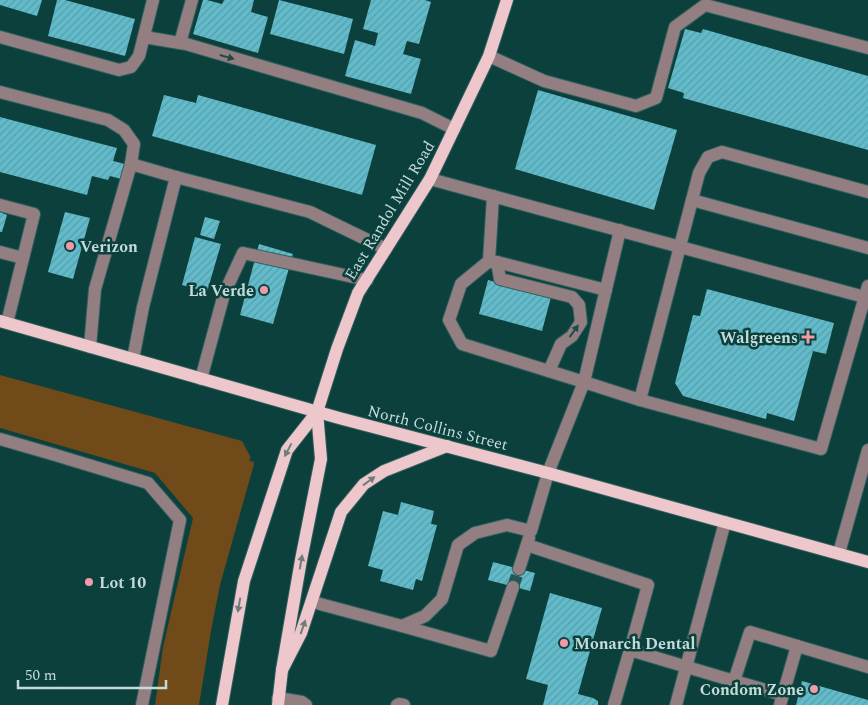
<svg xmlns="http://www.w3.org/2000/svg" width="868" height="705" viewBox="0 0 868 705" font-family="Spectral,serif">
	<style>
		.grass { fill: #704a18 }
		.building { fill: url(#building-hatch) }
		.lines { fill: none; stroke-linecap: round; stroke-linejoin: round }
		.minor-tunnel { stroke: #275754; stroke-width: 12; stroke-dasharray: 12 6; stroke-linecap: butt }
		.minor-casing { stroke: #305f5c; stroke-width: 14 }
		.major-casing { stroke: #305f5c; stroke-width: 14 }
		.minor { stroke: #937f82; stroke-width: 12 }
		.major { stroke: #eec7cc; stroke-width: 12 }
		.oneway { fill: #1f4947 }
		.oneway2 { fill: #717d7d }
		.poi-dot { fill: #f39aa8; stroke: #0b403d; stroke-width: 2 }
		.labels { text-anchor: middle; stroke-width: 5; stroke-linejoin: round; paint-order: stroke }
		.street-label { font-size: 16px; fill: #c3dbd9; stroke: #0b403d }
		.poi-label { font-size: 16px; font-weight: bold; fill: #c3dbd9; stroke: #0b403d; text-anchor: start }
	</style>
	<defs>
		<pattern id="building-hatch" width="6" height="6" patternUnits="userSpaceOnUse" patternTransform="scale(1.25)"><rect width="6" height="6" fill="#62bbca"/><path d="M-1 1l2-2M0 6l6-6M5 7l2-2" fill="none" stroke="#589da8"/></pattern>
	</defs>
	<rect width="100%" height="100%" fill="#0b403d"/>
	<path class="grass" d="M0 375 242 441 251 458 249 459 251 462 253 461 254 464 220 585 211 631 199 705H155L163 647 193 518 155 473 0 428Z"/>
	<g class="building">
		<path d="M0 0H42L37 16 0 5Z"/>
		<path d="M57 0H65L135 19 125 56 48 36Z"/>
		<path d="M203 0H207L222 4 224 0H254L251 12 268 17 258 53 193 34Z"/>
		<path d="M279 0 353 19 344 54 270 34Z"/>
		<path d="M371 0H425L431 2 419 44 407 41 403 54 421 59 411 94 345 76 355 40 375 46 378 33 363 29Z"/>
		<path d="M685 29 701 33 703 29 868 76V150L683 98 684 93 668 88Z"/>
		<path d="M538 90 677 130 654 210 515 169Z"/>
		<path d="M164 95 196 103 198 95 376 145 362 195 152 136Z"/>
		<path d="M0 117 117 148 113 161 125 164 121 179 110 176 108 180 92 176 87 195 0 172Z"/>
		<path d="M0 212 7 215 2 232H0Z"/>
		<path d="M65 212 90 218 73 279 48 272Z"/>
		<path d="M205 217 220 221 214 239 200 235Z"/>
		<path d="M195 237 221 244 207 292 182 285Z"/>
		<path d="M259 244 293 254 273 324 240 315Z"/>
		<path d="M488 280 551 297 542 331 479 314Z"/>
		<path d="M707 289 834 323 826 354 813 351 794 421 767 413 766 419 683 396 675 383 693 315 700 316Z"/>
		<path d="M401 502 434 511 431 524 437 525 422 581 416 579 413 590 380 581 383 570 368 566 383 511 398 515Z"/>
		<path d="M493 562 535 573 530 591 488 580Z"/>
		<path d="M550 593 602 608 578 694 593 698 598 701V705H543L548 685 526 679Z"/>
		<path d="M802 681 868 700V705H796Z"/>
	</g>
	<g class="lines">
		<path class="minor-tunnel" d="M513 587 519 569"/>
		<defs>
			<g id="minor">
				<path d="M0 37 119 70 131 67 139 56 153 0"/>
				<path d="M144 37 186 44 422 113 454 129"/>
				<path d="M180 43 192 0"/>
				<path d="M489 56 544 81 636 106 656 98 675 27 705 5 868 48"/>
				<path d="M0 92 108 120 124 130 134 144 131 164"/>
				<path d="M430 179 868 298"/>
				<path d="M493 196 489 261 461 284 449 320 462 344 584 382 620 230"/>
				<path d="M692 200 868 248"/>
				<path d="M0 205 34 214 7 323"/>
				<path d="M0 252 23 258"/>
				<path d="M489 262H497L606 290"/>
				<path d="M497 262 500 279 572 297 579 305 581 322 572 336 561 344 549 371"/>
				<path d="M90 347 95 289 131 164 176 177"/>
				<path d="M133 359 143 307 176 177 310 212 386 249"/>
				<path d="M201 379 224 294 243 253 367 280"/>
				<path d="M640 400 692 200 699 173 708 157 722 152 868 192"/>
				<path d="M0 439 52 454 148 483 180 520 142 705"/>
				<path d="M527 545 648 585 630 650 734 681 750 632 868 667"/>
				<path d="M839 553 868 450"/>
				<path d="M519 569 529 538"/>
				<path d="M312 601 320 604 402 626 425 616 442 599 458 545 475 533 507 525 531 531 548 473 584 382 640 400 821 449 868 286"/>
				<path d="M402 626 491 651 513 587"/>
				<path d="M734 681 783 695"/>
				<path d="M278 698 302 702 306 705"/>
				<path d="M397 705 399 704 404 705"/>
				<path d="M614 705 630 650"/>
				<path d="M676 705 725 522"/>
				<path d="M780 705 797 646"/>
			</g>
			<g id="major">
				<path d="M0 321 339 418 548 473 868 562"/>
				<path d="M282 670 301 633 341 512 364 484 384 471 447 446"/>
				<path d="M222 705 244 581 287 450 317 412 337 349 358 293 430 179 489 56 507 0"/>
				<path d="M278 705 282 670 301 560 321 459 317 412"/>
			</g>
		</defs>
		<use href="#minor" class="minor-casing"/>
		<use href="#major" class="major-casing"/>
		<use href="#minor" class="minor"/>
		<use href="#major" class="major"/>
	</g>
	<defs><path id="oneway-solid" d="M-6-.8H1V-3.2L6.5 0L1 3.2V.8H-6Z" transform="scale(1.25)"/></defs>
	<g class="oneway">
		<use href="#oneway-solid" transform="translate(227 57) rotate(16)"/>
		<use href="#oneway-solid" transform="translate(574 331) rotate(-54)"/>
	</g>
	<g class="oneway2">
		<use href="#oneway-solid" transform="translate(288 450) rotate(118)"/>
		<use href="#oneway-solid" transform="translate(369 481) rotate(-36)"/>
		<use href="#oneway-solid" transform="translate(301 562) rotate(-80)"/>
		<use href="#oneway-solid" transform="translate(239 605) rotate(100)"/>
		<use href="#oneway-solid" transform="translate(303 627) rotate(-71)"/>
	</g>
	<g class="poi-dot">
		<circle cx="70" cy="246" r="5"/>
		<circle cx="264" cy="290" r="5"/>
		<path d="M805.5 329.5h5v5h5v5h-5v5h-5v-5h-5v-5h5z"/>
		<circle cx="89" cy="582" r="5"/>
		<circle cx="564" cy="643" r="5"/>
		<circle cx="814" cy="689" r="5"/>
	</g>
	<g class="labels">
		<g class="street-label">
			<text transform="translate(389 210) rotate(-59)" y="6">East Randol Mill Road</text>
			<text transform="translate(438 427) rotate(14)" y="6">North Collins Street</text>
		</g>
		<g class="poi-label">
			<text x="80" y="252">Verizon</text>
			<text x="254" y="296" text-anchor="end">La Verde</text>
			<text x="798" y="343" text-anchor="end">Walgreens</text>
			<text x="99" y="588">Lot 10</text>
			<text x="574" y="649">Monarch Dental</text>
			<text x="804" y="695" text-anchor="end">Condom Zone</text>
		</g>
	</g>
	<path d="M18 680v8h148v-8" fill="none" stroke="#c3dbd9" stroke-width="2.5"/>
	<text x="25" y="680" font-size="15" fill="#c3dbd9" stroke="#0b403d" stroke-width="4" paint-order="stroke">50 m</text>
</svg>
